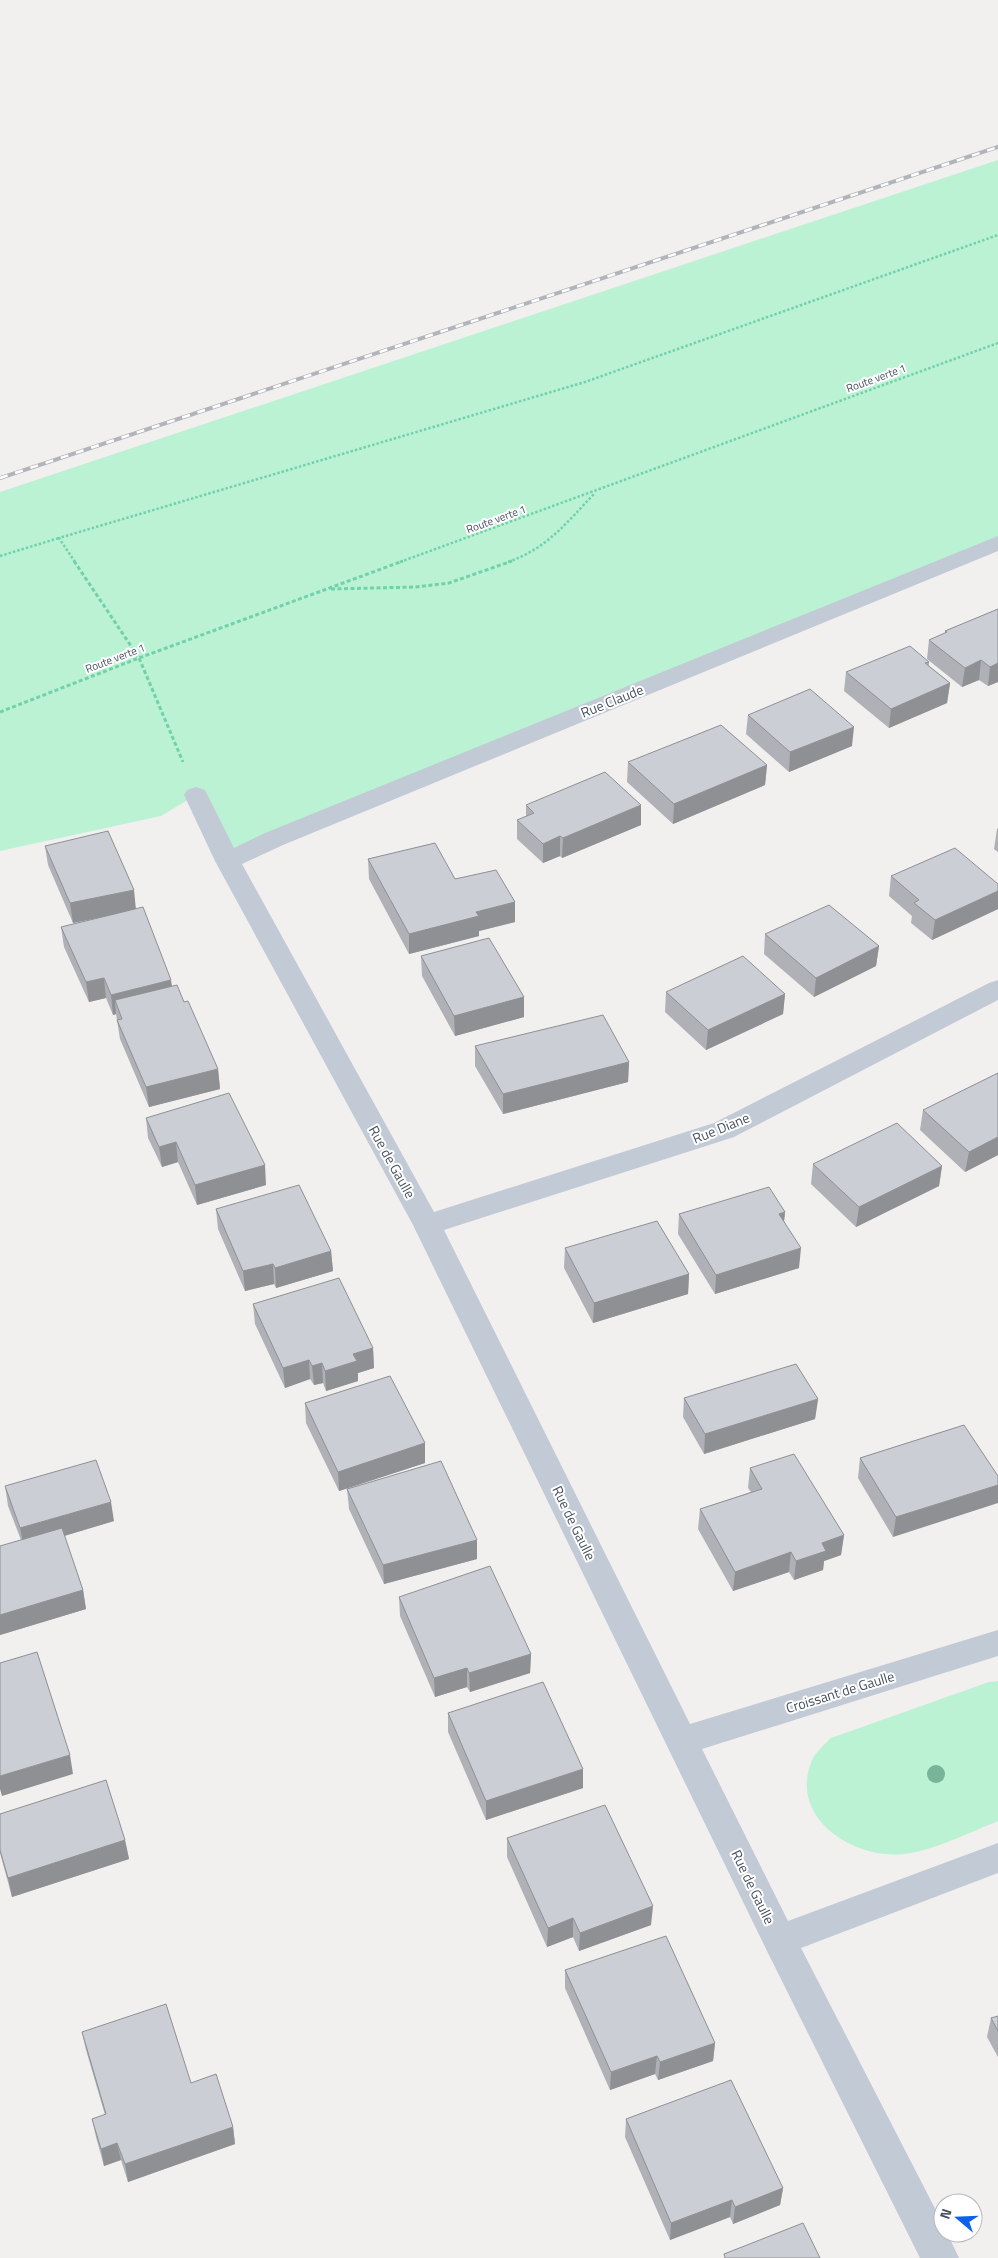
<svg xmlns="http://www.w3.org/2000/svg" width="998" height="2258" viewBox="0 0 998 2258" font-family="'Titillium Web',sans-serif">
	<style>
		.green { fill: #bbf2d4 }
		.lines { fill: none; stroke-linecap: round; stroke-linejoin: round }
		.path-far1 { stroke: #71d2a9; stroke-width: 2.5; stroke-dasharray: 2.5 2; stroke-linecap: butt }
		.path { stroke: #71d2a9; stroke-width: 3; stroke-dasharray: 4 2.5; stroke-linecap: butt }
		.minor { fill: #c2cad5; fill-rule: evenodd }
		.rail-casing { stroke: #b1b4ba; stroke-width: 4 }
		.rail { stroke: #fff; stroke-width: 2.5; stroke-dasharray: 8; stroke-linecap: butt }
		.tree { fill: #77b499 }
		.wall { fill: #afb1b6 }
		.shaded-wall { fill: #8e9094 }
		.building { fill: #cbced4; stroke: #8e9094 }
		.labels { text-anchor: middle; stroke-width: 4; stroke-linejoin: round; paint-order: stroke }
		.far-street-label { font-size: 11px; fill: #46515e; stroke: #fff }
		.street-label { font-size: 14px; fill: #46515e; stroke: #fff }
	</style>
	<rect width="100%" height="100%" fill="#f2efef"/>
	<g class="green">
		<path d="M998 160V543L228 861 196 795 161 816 0 851V492Z"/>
		<path d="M998 1681V1821C971 1832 932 1851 904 1854 852 1860 786 1816 813 1758 817 1751 825 1744 831 1738L989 1682Z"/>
	</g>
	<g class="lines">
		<g class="path-far1">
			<path d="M0 556 59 538"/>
			<path d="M75 562 59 538 585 382 998 235"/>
			<path d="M400 562 998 343"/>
			<path d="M508 562C548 548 566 523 595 493"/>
		</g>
		<g class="path">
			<path d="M74 561 139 658 183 762"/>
			<path d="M331 589 416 587 449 583 512 561"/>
			<path d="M0 712 139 658 403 561"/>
		</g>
		<path class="minor" d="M998 536V551L283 845 242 864 434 1212 714 1123 989 983 998 980V1000L734 1137 444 1230 690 1724 998 1630V1656L702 1749 788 1921 998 1843V1873L801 1948 943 2224V2233H947L959 2258H920L767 1951 413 1225 215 861 184 795 187 790 196 787 205 790 234 848 265 833Z"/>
		<defs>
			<path id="rail" d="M0 478 998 147"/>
		</defs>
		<use href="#rail" class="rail-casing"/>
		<use href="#rail" class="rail"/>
	</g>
	<circle class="tree" cx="936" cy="1774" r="9"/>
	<g class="wall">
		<path d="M998 609V682L988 686 979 680 962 687 927 659 929 640 945 633V631Z"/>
		<path d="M929 662V666L950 683 947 703 889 728 844 691 846 672Z"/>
		<path d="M748 715 852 746 789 772 746 734Z"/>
		<path d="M628 762 767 765 765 785 673 824 627 782Z"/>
		<path d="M526 805H641V825L562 858 560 856 543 863 517 839V820L526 816Z"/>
		<path d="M998 828V852L994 849 997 829Z"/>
		<path d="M45 846 136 908 172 986 184 1002 218 1069 220 1089 149 1107 120 1039 116 1014 113 1015 106 998 89 1002 64 947 61 927 97 918 73 923 48 865Z"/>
		<path d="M368 859 455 879 515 902V922L479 931V936L409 954 369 879Z"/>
		<path d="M891 876 998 884V909L932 940 911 923 912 916 889 896Z"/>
		<path d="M765 934 879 946 876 966 814 997 764 954Z"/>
		<path d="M421 956 524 997V1017L455 1036 422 976Z"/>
		<path d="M666 992 785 994 783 1014 706 1050 665 1012Z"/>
		<path d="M475 1046 629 1062 628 1082 503 1114 475 1066Z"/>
		<path d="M998 1073V1155L965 1172 920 1130 923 1110Z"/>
		<path d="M146 1118 266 1185 197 1205 178 1162 162 1167 148 1138Z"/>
		<path d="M813 1164 942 1166 939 1186 856 1227 811 1184Z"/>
		<path d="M216 1209 331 1251 333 1271 276 1288 274 1284 245 1291 218 1229Z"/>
		<path d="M785 1212 784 1221 799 1268 715 1294 678 1234 679 1214Z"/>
		<path d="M565 1248 689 1274 688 1294 593 1323 564 1268Z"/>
		<path d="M253 1304 373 1348 374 1368 358 1373V1381L326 1391 323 1383 314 1385 310 1379 285 1388 255 1324Z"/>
		<path d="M684 1398 818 1399 815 1419 704 1454 683 1417Z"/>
		<path d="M305 1403 425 1443V1463L339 1491 306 1423Z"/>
		<path d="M964 1425 893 1537 858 1478 860 1458Z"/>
		<path d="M750 1468 844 1535 841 1555 824 1561 823 1570 794 1580 789 1572 733 1591 698 1529 700 1509 751 1492 748 1488Z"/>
		<path d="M5 1486 114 1521 64 1536 83 1590 86 1609 0 1635V1546L21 1540 8 1506Z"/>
		<path d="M347 1489 477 1540V1559L384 1584 349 1509Z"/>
		<path d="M399 1597 531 1654 530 1673 470 1692 467 1687 435 1697 400 1616Z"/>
		<path d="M448 1713 583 1788 486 1820 448 1732Z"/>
		<path d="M0 1814 125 1840 129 1859 12 1897 0 1853Z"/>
		<path d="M507 1838 651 1925 579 1951 573 1937 547 1947 507 1857Z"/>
		<path d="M565 1970 715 2043 713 2061 658 2080 655 2074 610 2090 565 1988Z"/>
		<path d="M998 2016V2057L987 2037 991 2018Z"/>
		<path d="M82 2032 191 2083 233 2127 235 2144 128 2182 121 2160 104 2166 96 2137 92 2119 105 2115 86 2050Z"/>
		<path d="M626 2119 783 2188 780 2205 733 2224 730 2217 670 2240 625 2137Z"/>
	</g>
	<g class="shaded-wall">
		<path d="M981 660 979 680 962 687 965 668Z"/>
		<path d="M998 663V682L988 686 990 667Z"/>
		<path d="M950 683 947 703 889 728 891 709Z"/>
		<path d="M854 727 852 746 789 772 790 752Z"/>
		<path d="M767 765 765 785 673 824 674 804Z"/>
		<path d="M641 805V825L562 858 563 838Z"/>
		<path d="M560 836V856L543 863V844Z"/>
		<path d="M134 890 136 910 73 923 70 903Z"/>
		<path d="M998 891V909L932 940 935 920Z"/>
		<path d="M515 902V922L479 931V936L409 954V934L476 912Z"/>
		<path d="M879 946 876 966 814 997 816 978Z"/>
		<path d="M104 978 106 998 89 1002 86 982Z"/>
		<path d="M171 980 174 1000H115L116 1014 113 1015 111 995Z"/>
		<path d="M785 994 783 1014 706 1050 708 1030Z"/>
		<path d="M524 997V1017L455 1036 454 1016Z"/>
		<path d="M629 1062 628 1082 503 1114V1094Z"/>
		<path d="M218 1069 220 1089 149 1107 146 1087Z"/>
		<path d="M998 1137V1155L965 1172 969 1152Z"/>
		<path d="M176 1142 178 1162 162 1167 159 1147Z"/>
		<path d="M265 1165 266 1185 197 1205 195 1185Z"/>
		<path d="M942 1166 939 1186 856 1227 859 1207Z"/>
		<path d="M785 1212 783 1232 779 1214Z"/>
		<path d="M801 1248 799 1268 715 1294 716 1275Z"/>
		<path d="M331 1251 333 1271 276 1288 275 1268Z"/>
		<path d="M273 1264 274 1284 245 1291 243 1271Z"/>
		<path d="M689 1274 688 1294 593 1323 594 1303Z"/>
		<path d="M373 1348 374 1368 358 1373V1381L326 1391 325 1371 353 1354Z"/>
		<path d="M309 1360 310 1379 285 1388 283 1368Z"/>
		<path d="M322 1363 323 1383 314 1385 312 1366Z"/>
		<path d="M818 1399 815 1419 704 1454 705 1434Z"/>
		<path d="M425 1443V1463L339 1491 338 1472Z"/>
		<path d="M998 1485V1503L893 1537 896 1517Z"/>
		<path d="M111 1502 114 1521 24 1548 20 1528Z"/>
		<path d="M844 1535 841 1555 824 1561 823 1570 794 1580 796 1561 822 1543Z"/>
		<path d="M477 1540V1559L384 1584 383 1565Z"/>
		<path d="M791 1552 789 1572 733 1591 735 1572Z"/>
		<path d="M83 1590 86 1609 0 1635V1615Z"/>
		<path d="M531 1654 530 1673 470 1692 469 1673Z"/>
		<path d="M467 1668V1687L435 1697 434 1678Z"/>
		<path d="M70 1755 73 1774 2 1796 0 1789V1776Z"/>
		<path d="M583 1769V1788L486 1820V1801Z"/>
		<path d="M125 1840 129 1859 12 1897 8 1878Z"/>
		<path d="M653 1906 651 1925 579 1951 580 1933Z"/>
		<path d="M573 1918V1937L547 1947 548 1928Z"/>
		<path d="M715 2043 713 2061 658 2080 660 2062Z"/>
		<path d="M657 2056 655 2074 610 2090 611 2072Z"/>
		<path d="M233 2127 235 2144 128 2182 125 2164Z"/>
		<path d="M117 2143 121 2160 104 2166 101 2149Z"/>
		<path d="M783 2188 780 2205 733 2224 735 2207Z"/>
		<path d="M732 2200 730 2217 670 2240 671 2223Z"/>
	</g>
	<g class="building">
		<path d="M998 609V663L990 667 981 660 965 668 929 640 947 632 945 631Z"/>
		<path d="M910 646 929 662 925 663 950 683 891 709 846 672Z"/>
		<path d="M810 689 854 727 790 752 748 715Z"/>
		<path d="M721 725 767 765 674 804 628 762Z"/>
		<path d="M605 772 641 805 563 838 560 836 543 844 517 820 534 813 526 805Z"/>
		<path d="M108 831 134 890 70 903 45 846Z"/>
		<path d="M435 843 455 879 496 870 515 902 476 912 479 916 409 934 368 859Z"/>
		<path d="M955 848 998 884V891L935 920 914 903 919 900 891 876Z"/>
		<path d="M829 905 879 946 816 978 765 934Z"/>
		<path d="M143 907 171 980 111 995 104 978 86 982 61 927Z"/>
		<path d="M489 938 524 997 454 1016 421 956Z"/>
		<path d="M743 956 785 994 708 1030 666 992Z"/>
		<path d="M177 985 184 1002 188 1001 218 1069 146 1087 117 1020 122 1019 115 1000Z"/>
		<path d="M603 1015 629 1062 503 1094 475 1046Z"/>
		<path d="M998 1073V1137L969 1152 923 1110Z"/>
		<path d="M229 1093 265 1165 195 1185 176 1142 159 1147 146 1118Z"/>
		<path d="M897 1123 942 1166 859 1207 813 1164Z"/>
		<path d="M299 1185 331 1251 275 1268 273 1264 243 1271 216 1209Z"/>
		<path d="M769 1187 785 1212 779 1214 801 1248 716 1275 679 1214Z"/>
		<path d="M657 1221 689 1274 594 1303 565 1248Z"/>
		<path d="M339 1278 373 1348 353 1354 357 1361 325 1371 322 1363 312 1366 309 1360 283 1368 253 1304Z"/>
		<path d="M796 1364 818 1399 705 1434 684 1398Z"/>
		<path d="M390 1376 425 1443 338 1472 305 1403Z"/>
		<path d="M964 1425 998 1476V1485L896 1517 860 1458Z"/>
		<path d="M794 1454 844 1535 822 1543 826 1551 796 1561 791 1552 735 1572 700 1509 762 1489 750 1468Z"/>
		<path d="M96 1460 111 1502 20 1528 5 1486Z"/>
		<path d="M441 1461 477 1540 383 1565 347 1489Z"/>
		<path d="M62 1528 83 1590 0 1615V1546Z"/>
		<path d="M490 1566 531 1654 469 1673 467 1668 434 1678 399 1597Z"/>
		<path d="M37 1652 70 1755 0 1776V1663Z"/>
		<path d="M543 1682 583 1769 486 1801 448 1713Z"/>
		<path d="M106 1780 125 1840 8 1878 0 1850V1814Z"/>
		<path d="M605 1805 653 1906 580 1933 573 1918 548 1928 507 1838Z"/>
		<path d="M666 1936 715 2043 660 2062 657 2056 611 2072 565 1970Z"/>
		<path d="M166 2004 191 2083 216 2074 233 2127 125 2164 117 2143 101 2149 92 2119 106 2114 82 2032Z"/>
		<path d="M998 2016V2031L991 2018Z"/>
		<path d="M731 2080 783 2188 735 2207 732 2200 671 2223 626 2119Z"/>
		<path d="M803 2223 820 2258H725L724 2254Z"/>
	</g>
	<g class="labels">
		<g class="far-street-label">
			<text transform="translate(876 378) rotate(-20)" y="4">Route verte 1</text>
			<text transform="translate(496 519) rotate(-20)" y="4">Route verte 1</text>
			<text transform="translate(115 658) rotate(-21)" y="4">Route verte 1</text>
		</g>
		<g class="street-label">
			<text transform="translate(612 701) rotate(-22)" y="5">Rue Claude</text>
			<text transform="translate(721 1128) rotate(-22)" y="5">Rue Diane</text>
			<text transform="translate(392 1162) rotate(61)" y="5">Rue de Gaulle</text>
			<text transform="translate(574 1523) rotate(64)" y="5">Rue de Gaulle</text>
			<text transform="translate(840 1692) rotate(-17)" y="5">Croissant de Gaulle</text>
			<text transform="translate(753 1887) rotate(64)" y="5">Rue de Gaulle</text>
		</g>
	</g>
	<g transform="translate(958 2218) rotate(289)"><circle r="24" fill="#ffffff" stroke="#b5b9bf"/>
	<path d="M0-4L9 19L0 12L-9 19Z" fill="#0e61ed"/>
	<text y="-8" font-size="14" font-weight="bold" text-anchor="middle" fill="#46515e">N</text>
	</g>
</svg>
